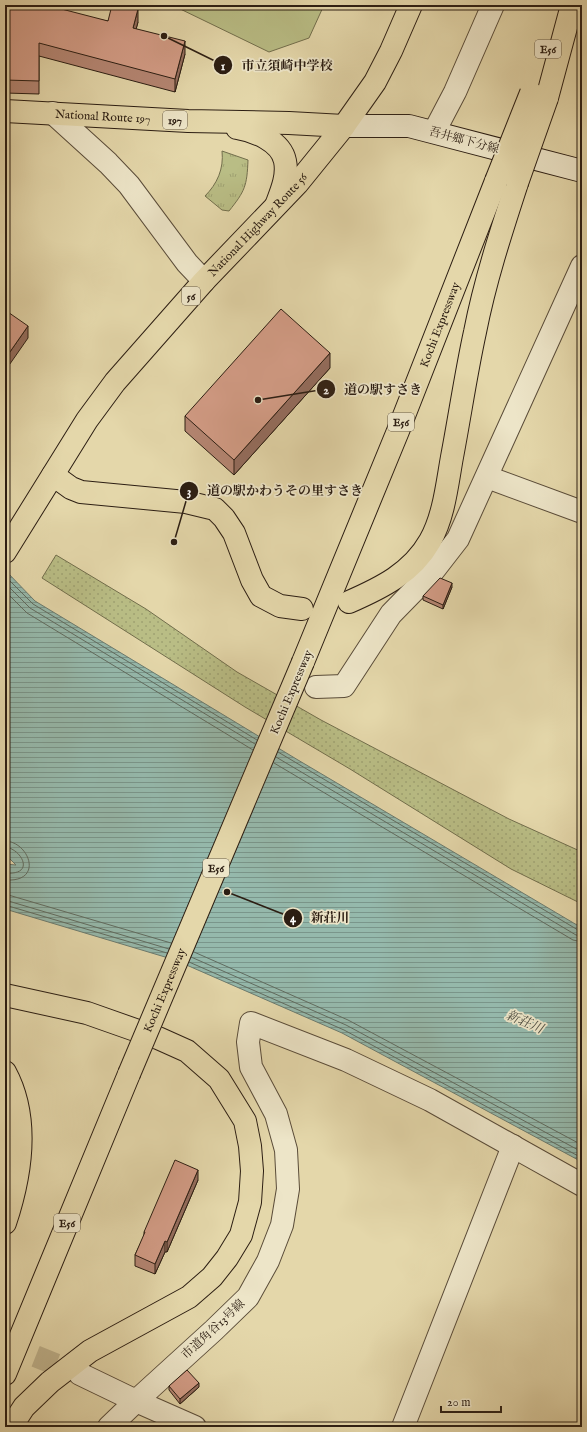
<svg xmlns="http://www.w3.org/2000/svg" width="587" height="1432" viewBox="0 0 587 1432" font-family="'IM FELL English','Noto Serif JP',serif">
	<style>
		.grass { fill: url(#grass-tufts); stroke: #726e4c }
		.park { fill: url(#park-dots); stroke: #726e4c }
		.pitch { fill: #b9bd85; stroke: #726e4c }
		.water { fill: url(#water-rules); stroke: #6b7b6f }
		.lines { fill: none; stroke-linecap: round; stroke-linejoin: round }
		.shore { stroke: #606c60; stroke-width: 1 }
		.minor-tunnel { stroke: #bfb28c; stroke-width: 22; stroke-dasharray: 22 11; stroke-linecap: butt }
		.minor-casing { stroke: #5a4c39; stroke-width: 24 }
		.secondary-casing { stroke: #2c1e13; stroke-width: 24 }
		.trunk-casing { stroke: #2c1e13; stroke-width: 24 }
		.motorway-casing { stroke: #2c1e13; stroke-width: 24 }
		.minor { stroke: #ede5c8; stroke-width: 22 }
		.secondary { stroke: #ede5c8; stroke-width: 22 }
		.trunk { stroke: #e4d7aa; stroke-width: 22 }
		.motorway { stroke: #e4d7aa; stroke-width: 22 }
		.motorway-bridge-casing { stroke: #2c1e13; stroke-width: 24; stroke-linecap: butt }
		.motorway-bridge { stroke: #e4d7aa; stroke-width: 22 }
		.wall { fill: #b58673; stroke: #2c1e13 }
		.shaded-wall { fill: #946d5e; stroke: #2c1e13 }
		.building { fill: #d39c86; stroke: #2c1e13 }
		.labels { text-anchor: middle; stroke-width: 3.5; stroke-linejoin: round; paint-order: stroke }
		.shield { fill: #ede5c8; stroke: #665a49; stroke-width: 1 }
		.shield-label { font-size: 11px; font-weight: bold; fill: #2c1e13 }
		.street-label { font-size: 12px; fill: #2c1e13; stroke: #ede5c8 }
		.water-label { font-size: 13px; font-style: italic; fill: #4c4c41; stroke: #ede5c8 }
		.leader { fill: none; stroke: #2c1e13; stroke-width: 1.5 }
		.callout-dot { fill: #2c1e13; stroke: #ede5c8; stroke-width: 1.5 }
		.mark-label { font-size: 12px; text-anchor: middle; font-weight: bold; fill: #fff }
		.callout-label { font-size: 13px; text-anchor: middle; font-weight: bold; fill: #2c1e13; stroke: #ede5c8; stroke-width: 3.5; stroke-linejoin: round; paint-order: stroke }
	</style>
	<defs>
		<pattern id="grass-tufts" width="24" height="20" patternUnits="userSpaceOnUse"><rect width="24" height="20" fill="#b9bd85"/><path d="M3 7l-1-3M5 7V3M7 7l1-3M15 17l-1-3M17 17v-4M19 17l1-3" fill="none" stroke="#9fa272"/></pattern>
		<pattern id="park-dots" width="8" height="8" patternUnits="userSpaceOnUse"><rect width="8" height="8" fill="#b9bd85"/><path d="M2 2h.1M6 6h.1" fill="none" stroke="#9fa272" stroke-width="1.8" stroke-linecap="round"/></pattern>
		<pattern id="water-rules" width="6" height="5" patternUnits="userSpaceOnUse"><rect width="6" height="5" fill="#95b9ac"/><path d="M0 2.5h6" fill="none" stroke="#7a968b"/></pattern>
	</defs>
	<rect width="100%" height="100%" fill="#e4d7aa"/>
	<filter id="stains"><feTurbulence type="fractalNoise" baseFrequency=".005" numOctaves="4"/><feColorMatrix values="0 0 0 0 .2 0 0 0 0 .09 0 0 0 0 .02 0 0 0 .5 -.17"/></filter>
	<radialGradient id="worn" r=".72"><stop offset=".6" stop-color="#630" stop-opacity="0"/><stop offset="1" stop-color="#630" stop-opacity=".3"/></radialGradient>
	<path class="grass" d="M222 151 248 160C247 186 245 191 229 211L222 210 205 196C217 184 224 169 222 151Z"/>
	<path class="park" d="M56 555 146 609 237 672 321 720 509 819 582 852V904L511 869 350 769 245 707 42 578Z"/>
	<path class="pitch" d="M172 5H324L309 38 269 52Z"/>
	<path class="water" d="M5 570 35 601 298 760 582 928V1162L342 1033 175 960 5 909V864L16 865 5 854Z"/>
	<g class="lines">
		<g class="shore">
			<path d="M5 576 33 604 257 740"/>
			<path d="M5 583 30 608 255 744"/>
			<path d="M5 591 27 613 253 750"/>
			<path d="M278 752 578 930 582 931"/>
			<path d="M276 757 576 935 582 936"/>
			<path d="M274 763 573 940 582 942"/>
			<path d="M5 841C29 841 45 883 5 880"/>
			<path d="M5 847C21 848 37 876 5 873"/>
			<path d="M5 894 171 943"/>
			<path d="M5 900 169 949"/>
			<path d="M5 905 167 953"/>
			<path d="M194 952 348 1020 582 1145"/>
			<path d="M191 957 346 1025 582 1152"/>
			<path d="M189 962 344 1030 582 1158"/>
		</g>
		<path class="minor-tunnel" d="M5 1344 80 1374"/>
		<defs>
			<g id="minor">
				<path d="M53 113 108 163 129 185 187 263 204 281"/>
				<path d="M434 132 455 92 493 5"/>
				<path d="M487 477 582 512"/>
				<path d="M316 687 344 686 391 614 434 570 458 539 582 266"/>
				<path d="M80 1374 136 1401 109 1427"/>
				<path d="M195 1427 136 1401 214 1330 248 1297 268 1261 282 1225 288 1189 286 1150 276 1114 251 1067 248 1042 251 1023 346 1060 430 1100 582 1185"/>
				<path d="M403 1427 513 1146"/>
			</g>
			<path id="secondary" d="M344 126H409L582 171"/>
			<g id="trunk">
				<path id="s1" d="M5 111 188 121 289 123 344 126"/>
				<path d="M237 128C255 131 281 141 285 161 288 175 282 190 277 203"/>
				<path id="s2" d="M5 552 87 420 115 382 204 281 297 184 344 126 375 82 391 51 411 5"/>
			</g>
			<g id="motorway">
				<path d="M547 98 572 5"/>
				<path d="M53 475 71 488 81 492 186 502 215 509 224 518 234 533 252 580 261 596 280 606 302 609"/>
				<path d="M349 602C381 588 412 573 430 541 444 516 447 485 452 457 460 415 466 373 475 332 485 281 501 232 517 183"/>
				<path id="s3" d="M303 662 398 431 496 181"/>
				<path d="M5 995 87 1013 158 1038 187 1051 219 1079 245 1121 250 1146 252 1171 250 1202 241 1235 227 1258 212 1277 189 1297 90 1351 50 1382 24 1407 11 1427"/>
				<path d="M5 1072C30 1118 21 1175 5 1223"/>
				<path d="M5 1374 129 1074"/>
			</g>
		</defs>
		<use href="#minor" class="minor-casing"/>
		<use href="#secondary" class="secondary-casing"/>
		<use href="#trunk" class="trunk-casing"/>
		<use href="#motorway" class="motorway-casing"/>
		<use href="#minor" class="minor"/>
		<use href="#secondary" class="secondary"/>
		<use href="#trunk" class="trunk"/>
		<use href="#motorway" class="motorway"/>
		<defs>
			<g id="motorway-bridge">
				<path d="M496 181 531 93"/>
				<path d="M517 183 547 98"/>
				<path id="s4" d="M129 1074 303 662"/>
			</g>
		</defs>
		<use href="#motorway-bridge" class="motorway-bridge-casing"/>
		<use href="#motorway-bridge" class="motorway-bridge"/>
	</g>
	<g class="wall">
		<path d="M5 5 108 21 138 22 136 29 185 54 175 92 39 56V94L5 93Z"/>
		<path d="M330 368 234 475 185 431V416Z"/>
		<path d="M452 587 443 609 423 600V596Z"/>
		<path d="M198 1180 167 1252H165L155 1274 135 1266V1255L144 1236V1232Z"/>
		<path d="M169 1386 199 1387 180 1404 169 1390Z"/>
	</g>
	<g class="shaded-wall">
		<path d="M138 9V22L133 41V28Z"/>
		<path d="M185 41V54L175 92V79Z"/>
		<path d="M28 326V338L5 371V359Z"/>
		<path d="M330 353V368L234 475V460Z"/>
		<path d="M452 583V587L443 609V605Z"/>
		<path d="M198 1170V1180L167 1252V1242Z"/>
		<path d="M165 1241V1252L155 1274V1264Z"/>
		<path d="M199 1383V1387L180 1404V1399Z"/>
	</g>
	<g class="building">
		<path d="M5 5H46L108 21 112 5H125L138 9 133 28 185 41 175 79 39 43V81L5 80Z"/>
		<path d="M281 309 330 353 234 460 185 416Z"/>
		<path d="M5 310 28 326 5 359Z"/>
		<path d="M440 578 452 583 443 605 423 596Z"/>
		<path d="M175 1160 198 1170 167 1242 165 1241 155 1264 135 1255 145 1232H144Z"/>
		<path d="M187 1370 199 1383 180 1399 169 1386Z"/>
	</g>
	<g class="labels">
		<g class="shield">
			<rect x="535" y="40" width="26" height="18" rx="3"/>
			<rect x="163" y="111" width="24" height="18" rx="3"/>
			<rect x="182" y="287" width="18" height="18" rx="3"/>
			<rect x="388" y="413" width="26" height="18" rx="3"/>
			<rect x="203" y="859" width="26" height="18" rx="3"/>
			<rect x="54" y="1214" width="26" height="18" rx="3"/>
		</g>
		<g class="shield-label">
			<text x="548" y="53">E56</text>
			<text x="175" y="124">197</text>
			<text x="191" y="300">56</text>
			<text x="401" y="426">E56</text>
			<text x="216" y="872">E56</text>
			<text x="67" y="1227">E56</text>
		</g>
		<g class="street-label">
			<text dy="4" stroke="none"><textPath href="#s1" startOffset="98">National Route 197</textPath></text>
			<text transform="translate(464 140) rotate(15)" y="4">吾井郷下分線</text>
			<text dy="4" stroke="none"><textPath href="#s2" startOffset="415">National Highway Route 56</textPath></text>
			<text dy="4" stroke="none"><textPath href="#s3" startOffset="364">Kochi Expressway</textPath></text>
			<text transform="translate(291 692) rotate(-67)" y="4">Kochi Expressway</text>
			<text dy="4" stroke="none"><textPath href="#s4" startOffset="91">Kochi Expressway</textPath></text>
			<text transform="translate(213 1329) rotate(-43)" y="4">市道角谷13号線</text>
		</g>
		<g class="water-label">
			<text transform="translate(525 1021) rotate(23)" y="5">新荘川</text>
		</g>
	</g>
	<path class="leader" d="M164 36L223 65M258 400L326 389M174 542L189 491M227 892L293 918"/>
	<g class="callout-dot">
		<circle cx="164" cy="36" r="4"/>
		<circle cx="258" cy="400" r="4"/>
		<circle cx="174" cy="542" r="4"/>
		<circle cx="227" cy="892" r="4"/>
		<circle cx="223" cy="65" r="10"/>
		<circle cx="326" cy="389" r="10"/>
		<circle cx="189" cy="491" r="10"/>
		<circle cx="293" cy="918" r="10"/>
	</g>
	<g class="mark-label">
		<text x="223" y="70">1</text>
		<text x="326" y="394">2</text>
		<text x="189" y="495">3</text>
		<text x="293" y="922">4</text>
	</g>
	<g class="callout-label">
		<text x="287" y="70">市立須崎中学校</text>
		<text x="383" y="394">道の駅すさき</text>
		<text x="285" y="495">道の駅かわうその里すさき</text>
		<text x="330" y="922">新荘川</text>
	</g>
	<rect width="587" height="1432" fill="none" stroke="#e4d7aa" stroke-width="20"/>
	<rect x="6" y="6" width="575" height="1420" fill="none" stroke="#2c1e13" stroke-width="2"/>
	<rect x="10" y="10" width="567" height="1412" fill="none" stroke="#2c1e13"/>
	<path d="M441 1406v6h60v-6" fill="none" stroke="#2c1e13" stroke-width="2"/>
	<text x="447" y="1406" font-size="12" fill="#2c1e13" stroke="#ede5c8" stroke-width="3" paint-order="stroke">20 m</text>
	<rect width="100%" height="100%" filter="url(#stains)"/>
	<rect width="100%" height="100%" fill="url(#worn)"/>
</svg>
